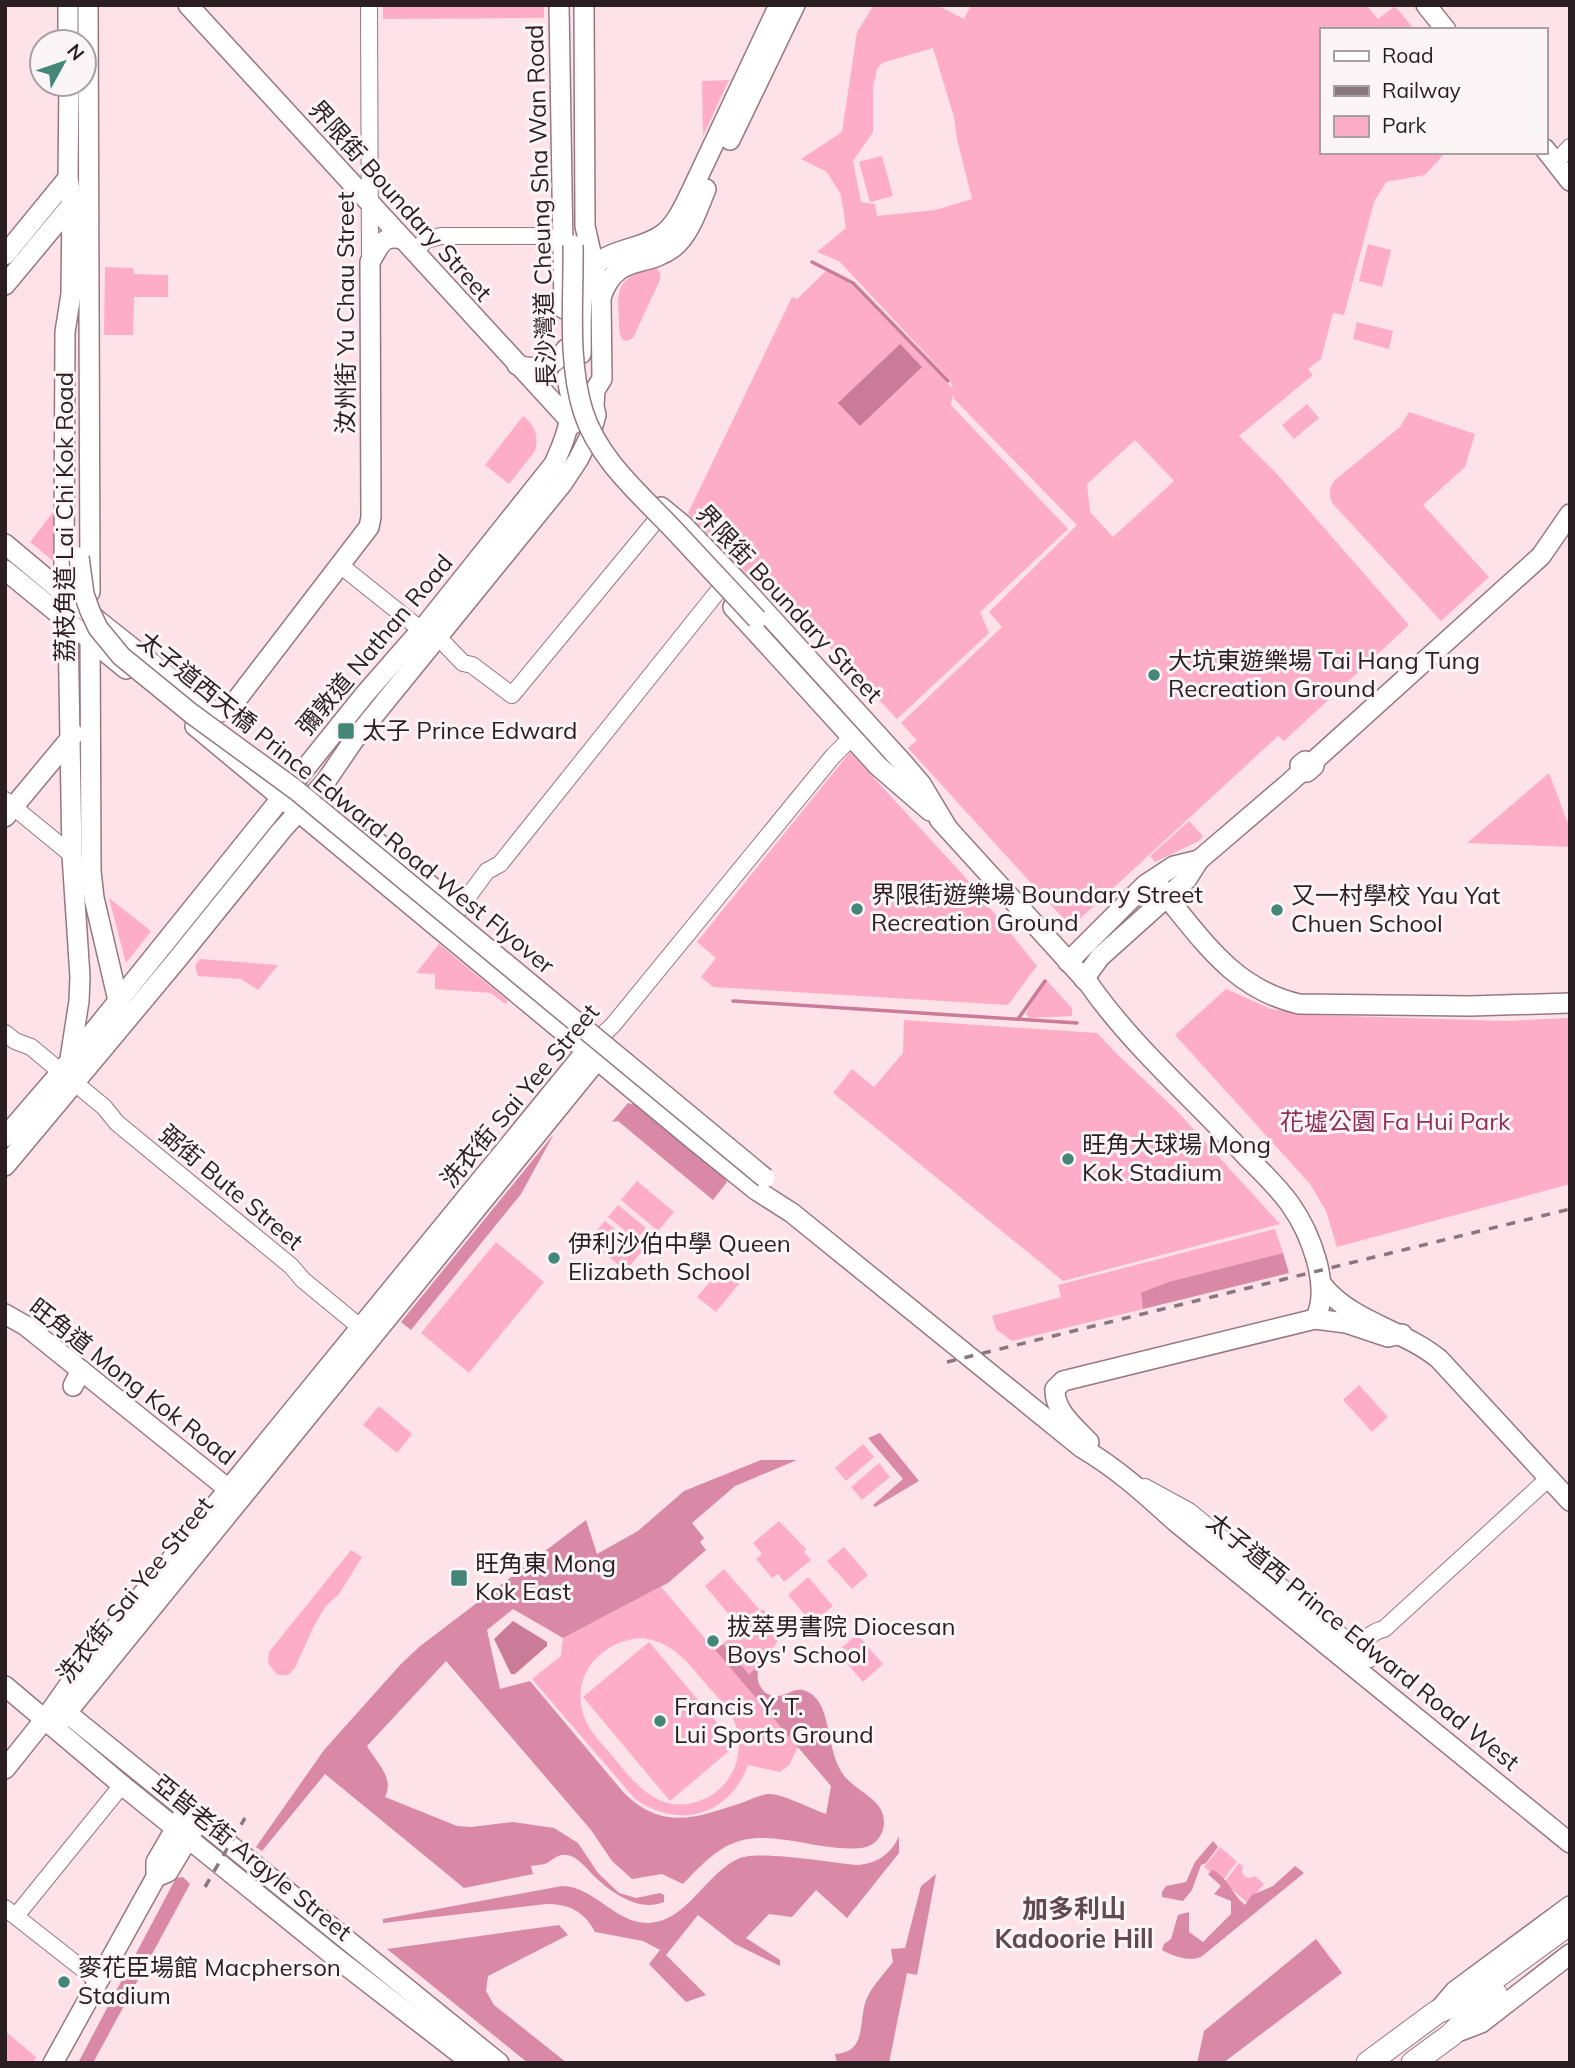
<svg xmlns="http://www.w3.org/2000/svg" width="1575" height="2068" viewBox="0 0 1575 2068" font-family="Mulish,'Noto Sans TC',sans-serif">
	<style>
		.green { fill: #fdadc8; fill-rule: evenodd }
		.forest { fill: #d988a5 }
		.water { fill: #ca7b97 }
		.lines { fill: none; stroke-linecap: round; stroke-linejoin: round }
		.stream { stroke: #ca7b97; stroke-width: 3.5 }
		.minor-casing { stroke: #967881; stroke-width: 18 }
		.major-casing { stroke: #967881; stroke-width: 22 }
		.highway-casing { stroke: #967881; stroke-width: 25 }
		.minor { stroke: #fff; stroke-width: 16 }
		.major { stroke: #fff; stroke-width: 19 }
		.highway { stroke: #fff; stroke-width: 23 }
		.rail { stroke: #8a777d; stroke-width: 3.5; stroke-dasharray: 9 9; stroke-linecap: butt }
		.major-bridge-casing { stroke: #967881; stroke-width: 22; stroke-linecap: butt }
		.major-bridge { stroke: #fff; stroke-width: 19 }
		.poi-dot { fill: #448678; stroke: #fcf5f7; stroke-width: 2.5 }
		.labels { text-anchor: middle; stroke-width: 6; stroke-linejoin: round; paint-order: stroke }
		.street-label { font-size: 24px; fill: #2a1e22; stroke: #fcf5f7 }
		.poi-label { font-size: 24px; fill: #2a1e22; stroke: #fcf5f7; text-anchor: start }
		.park-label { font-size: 24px; fill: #8e2f58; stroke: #fcf5f7 }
		.neighbourhood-label { font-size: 26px; font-weight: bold; fill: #624850; stroke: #fcf5f7 }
	</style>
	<rect width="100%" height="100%" fill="#fde2ea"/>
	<g class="green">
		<path d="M383 5H544V18L383 19Z"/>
		<path d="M874 5H937L964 19 971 5H1366L1378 19 1395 6 1415 30H1321V152H1446L1425 175 1386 182 1374 202 1344 315 1333 313 1321 359 1308 369 1313 375 1239 436 1277 474 1409 625 1284 741 1278 736 1071 927 908 748 917 740 901 723 1002 627 989 612 1077 525 1072 520 954 399 953 394 951 405 1068 529 980 612 989 633 897 719 765 579 750 577 688 513 792 297 797 299 826 271 851 284 953 389 950 380 839 261 817 252 846 228 841 195 827 172 801 159 842 132 857 32ZM933 48 954 117 957 139 972 199 935 210 877 216 875 204 861 202 853 161 873 132V87L877 69 882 63ZM1135 440 1174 481 1113 537 1090 512 1087 484Z"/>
		<path d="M729 80 703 136 702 81Z"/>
		<path d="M882 156 893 196 870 202 859 162Z"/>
		<path d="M1368 244 1391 250 1382 287 1359 281Z"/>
		<path d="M105 267 133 268 134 274 168 275V297H134L133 335H104Z"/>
		<path d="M656 267 660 273V280L633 338 627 341 623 340C618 333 619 326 619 318 616 282 622 277 656 267Z"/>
		<path d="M1357 322 1393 331 1389 349 1353 339Z"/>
		<path d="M1307 404 1319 418 1294 439 1282 425Z"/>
		<path d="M1409 412 1475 434 1465 467 1423 505 1489 577 1441 621 1333 504C1328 495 1329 486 1336 479L1400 427Z"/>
		<path d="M523 416C535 425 539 436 535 451L509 484 485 465Z"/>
		<path d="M53 512V561L30 542Z"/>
		<path d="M850 752 965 877 1037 966 1008 1005 713 987 701 977 716 958 697 942Z"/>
		<path d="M1549 773 1570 829V847L1467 843Z"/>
		<path d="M1189 821 1203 836 1199 841 1155 862 1150 856Z"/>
		<path d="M109 898 151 931 126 963Z"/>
		<path d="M439 944 508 1001 505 1004 491 993 435 989V974L416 973Z"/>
		<path d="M200 959 278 965 258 990 241 979 198 976 195 965Z"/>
		<path d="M1046 980 1072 1008V1016L1029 1018 1026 1013 1043 981Z"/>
		<path d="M1226 989 1271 1009 1314 1015 1505 1021 1570 1018V1184L1337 1247 1326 1211 1310 1184 1175 1035Z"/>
		<path d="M904 1020 1097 1033 1119 1056 1176 1110 1280 1224 1063 1281 833 1093 852 1069 874 1087 903 1053Z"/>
		<path d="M637 1181 674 1212 658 1231 621 1200Z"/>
		<path d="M618 1205 646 1228 636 1240 608 1217Z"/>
		<path d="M605 1221 642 1251 626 1271 589 1240Z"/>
		<path d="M1275 1229 1283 1253 1168 1282 1142 1293 1143 1309 1012 1341 996 1329 992 1316 1061 1297 1058 1285Z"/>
		<path d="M496 1242 544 1282 469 1373 421 1333Z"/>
		<path d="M724 1265 742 1280 716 1312 697 1297Z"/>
		<path d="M1359 1385 1388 1417 1372 1432 1343 1400Z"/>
		<path d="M379 1406 412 1434 397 1453 363 1425Z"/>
		<path d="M863 1444 874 1457 846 1481 835 1468Z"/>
		<path d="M879 1463 890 1477 862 1500 851 1487Z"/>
		<path d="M779 1521 806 1549 804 1552 811 1560 784 1582 778 1574 772 1578 756 1559 762 1554 753 1543Z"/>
		<path d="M844 1547 868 1575 852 1589 827 1561Z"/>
		<path d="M351 1550 362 1557 339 1594 325 1607 314 1626 295 1668 288 1675H277L268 1663 269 1652Z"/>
		<path d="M724 1569 759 1609 739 1626 705 1586Z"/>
		<path d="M808 1577 833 1606 812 1623 788 1595Z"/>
		<path d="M661 1587 798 1747 789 1765 780 1772 748 1765C729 1816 679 1830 635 1799L532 1679 561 1656 563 1638ZM642 1638C672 1642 687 1661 705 1683 715 1695 728 1707 734 1721 748 1754 731 1792 696 1802 656 1814 632 1780 610 1753 601 1743 590 1732 585 1719 568 1677 601 1640 642 1638Z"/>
		<path d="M763 1609 783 1632 766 1660 749 1674 723 1644Z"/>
		<path d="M857 1634 883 1664 863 1682 837 1652Z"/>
		<path d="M649 1642 736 1745 670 1801 583 1697Z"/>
		<path d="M1220 1847 1237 1862 1222 1881 1204 1867Z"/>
		<path d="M1239 1863 1243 1866 1242 1872 1245 1877 1250 1878 1255 1876 1264 1884 1248 1903 1224 1883Z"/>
		<path d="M5 2031 36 2057 33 2063H5Z"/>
	</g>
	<g class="forest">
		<path d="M635 1101 720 1171 727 1182 713 1200 618 1121 612 1122 628 1103 632 1104Z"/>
		<path d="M554 1134 521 1194 411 1330 401 1322Z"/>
		<path d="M1283 1253 1289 1273 1143 1309 1141 1293 1168 1282Z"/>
		<path d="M880 1433 919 1481 875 1507 873 1505 903 1479 868 1438Z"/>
		<path d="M761 1460H797L735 1486 692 1523 704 1538 700 1542 706 1550 668 1583 563 1638 513 1609 487 1630 500 1689 530 1681 624 1793C664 1832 698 1817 744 1802 752 1799 762 1794 770 1794 779 1793 815 1810 826 1814L831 1786 715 1650 723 1644 749 1674 762 1663C755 1674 756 1685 766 1693 784 1703 791 1685 806 1691 835 1703 823 1755 848 1780 858 1790 873 1797 880 1808 890 1825 880 1847 860 1848 822 1852 781 1832 743 1840 719 1845 699 1867 683 1884L662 1874 632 1879 612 1861 591 1830 446 1661 367 1746C376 1762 395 1778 385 1797L457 1826 471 1827 513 1822 554 1828 578 1843 598 1873 619 1893 636 1898 660 1893 664 1895V1902C639 1913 610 1892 592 1874 585 1867 578 1857 567 1855 558 1854 554 1859 547 1863 543 1865 536 1865 531 1866L533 1874 464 1888 325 1774 262 1851 256 1847 324 1750 401 1664 419 1647 586 1520 597 1554 638 1531 684 1491Z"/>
		<path d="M899 1836V1853L847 1918 816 1890 792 1917 769 1914 746 1938 780 1960V1966L735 1944 698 1915 666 1955 706 1995 686 2002 649 1964 660 1950 643 1941 595 1932C584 1911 569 1904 546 1904L383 1923V1919L562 1886C596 1887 615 1924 649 1923 688 1921 706 1872 740 1858 760 1850 833 1863 858 1865 878 1863 891 1854 899 1836Z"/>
		<path d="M1213 1841 1218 1847 1206 1863 1201 1865 1192 1890 1183 1901 1162 1897V1892L1166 1886 1186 1882 1195 1862Z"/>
		<path d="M1295 1866 1304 1873 1201 1957C1188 1962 1173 1956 1162 1950L1164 1944 1171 1939 1178 1915 1189 1912V1932L1203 1942 1231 1914V1901L1214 1894 1221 1886 1208 1874 1213 1870C1229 1879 1230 1892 1245 1905L1252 1895 1273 1886Z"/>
		<path d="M936 1874 917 1975 907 1973 889 2063H837L835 2054C869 2052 857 2020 867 1998 873 1985 884 1974 893 1962L891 1949 905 1948 921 1886Z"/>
		<path d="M183 1877 190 1884 93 2063H78L176 1878Z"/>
		<path d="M559 1925 568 1935 488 1976 486 1991 494 2005 567 2063H528L387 1949Z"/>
		<path d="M1316 1939 1342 1973 1223 2063H1197L1204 2031Z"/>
	</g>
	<g class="water">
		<path d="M900 344 922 367 860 426 838 403Z"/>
		<path d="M513 1621 547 1642V1646L515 1674H511L494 1639Z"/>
	</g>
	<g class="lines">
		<g class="stream">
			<path d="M812 262 853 283 948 381"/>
			<path d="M733 1001 1077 1023"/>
			<path d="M1018 1019 1045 981"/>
		</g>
		<defs>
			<g id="minor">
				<path d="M369 5 370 262"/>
				<path d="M1556 162 1570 147"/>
				<path d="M414 252 426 240 441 236H546L555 239 562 247"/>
				<path d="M340 565 420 629"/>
				<path d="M439 638 463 663 472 665 512 695 654 523"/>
				<path d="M5 800 72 855"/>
				<path d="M453 917 487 871 500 864 723 585 733 582"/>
				<path d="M5 1033 15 1041 31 1047 61 1072"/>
				<path d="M591 1046 613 1025 833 756 852 737"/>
				<path d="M75 1083 104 1107 117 1123 291 1266 303 1280 360 1327"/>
				<path d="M1145 1487 1189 1511 1370 1659"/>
				<path d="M1349 1642C1364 1645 1370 1631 1384 1629L1549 1478"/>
				<path d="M5 1908 98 1981"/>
				<path d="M16 1916 122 1785"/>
			</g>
			<g id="major">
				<path d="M68 5V42"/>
				<path d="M88 5 90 592"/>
				<path d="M188 5 573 424"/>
				<path d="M559 5 564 309"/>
				<path d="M1426 5 1446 30"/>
				<path d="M69 84 68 178 72 204 71 294 65 332 64 568 68 623 72 855 80 977 79 1001 70 1059"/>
				<path d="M730 140 795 5"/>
				<path d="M1545 149 1570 181"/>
				<path d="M5 255 68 178"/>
				<path d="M5 285 74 202"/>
				<path d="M601 297C617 252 644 270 674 247 690 234 698 208 706 189"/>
				<path d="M581 354C582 332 579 305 585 284 596 245 637 254 663 234 676 224 683 208 690 194L779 5"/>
				<path d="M517 365C538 371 554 368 566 349"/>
				<path d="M661 507 683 525 742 586 903 763 921 784 948 829"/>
				<path d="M5 544 67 596 208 708 220 712 231 707 369 527 371 517 370 262C379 248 381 234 402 239"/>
				<path d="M5 570 126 669"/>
				<path d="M733 607 878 766 930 811"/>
				<path d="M90 633 91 871 94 898 120 1009"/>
				<path d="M195 726 695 1141 756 1190 792 1213 1082 1448C1118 1469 1146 1495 1177 1523L1570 1843"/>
				<path d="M1301 772H1307L1314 766 1315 760 1541 556 1570 514"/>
				<path d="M5 817 74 734"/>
				<path d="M939 819 1089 984C1133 1047 1195 1100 1247 1157 1262 1172 1278 1187 1290 1204 1310 1232 1332 1287 1315 1319"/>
				<path d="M351 850C359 840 365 838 377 842L458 908"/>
				<path d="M1157 878 1161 890C1202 939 1233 989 1299 1004L1471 1006 1570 1003"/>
				<path d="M1068 962 1145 885 1174 866 1199 860"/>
				<path d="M1084 979 1100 957 1187 879 1199 860 1289 783 1301 772 1300 765 1305 761"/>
				<path d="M5 1137 61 1072 365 694 428 622 554 464C563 444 572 422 571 399 570 392 568 385 567 377"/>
				<path d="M5 1166 176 961 281 831 326 781 354 740 562 484 578 460 590 436 596 415 594 406 595 390 602 379 601 297 585 226 584 5"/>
				<path d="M1323 1286C1352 1322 1404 1330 1439 1359L1570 1501"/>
				<path d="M5 1314 26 1326 237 1496"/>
				<path d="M73 1386 81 1370"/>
				<path d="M1089 1442C1075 1427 1054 1411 1055 1389L1063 1381 1315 1319 1346 1323 1388 1337 1402 1334"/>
				<path d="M5 1686 122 1785 335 1957 472 2063"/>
				<path d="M67 1713 499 2063"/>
				<path d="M55 1727 598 1059"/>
				<path d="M5 1769 45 1719 71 1682 587 1050"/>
				<path d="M156 1877 168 1872 195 1827"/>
				<path d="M1437 2012 1455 1991 1570 1906"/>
				<path d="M1455 2033 1481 2023 1570 1954"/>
				<path d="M53 2063 156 1877V1862L182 1817"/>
			</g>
			<g id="highway">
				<path d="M1368 2063 1437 2012 1463 2001 1570 1923"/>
				<path d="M1413 2063 1451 2035 1472 2014 1496 1995"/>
			</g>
		</defs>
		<use href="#minor" class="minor-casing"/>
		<use href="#major" class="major-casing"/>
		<use href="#highway" class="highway-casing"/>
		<use href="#minor" class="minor"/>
		<use href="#major" class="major"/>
		<use href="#highway" class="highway"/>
		<g class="rail">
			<path d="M947 1362 1570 1209"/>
			<path d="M205 1887 245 1818"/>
		</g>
		<defs>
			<g id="major-bridge">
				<path d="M573 245C574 299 567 359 583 411 598 459 639 493 673 529 701 559 729 589 757 619"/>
				<path d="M79 557 84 594 90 611 98 628 121 656 192 714 296 790 765 1178"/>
			</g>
		</defs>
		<use href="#major-bridge" class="major-bridge-casing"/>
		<use href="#major-bridge" class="major-bridge"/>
	</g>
	<g class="poi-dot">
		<circle cx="1154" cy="675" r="7"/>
		<rect x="337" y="722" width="18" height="18" rx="3.5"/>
		<circle cx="857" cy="909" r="7"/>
		<circle cx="1277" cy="910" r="7"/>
		<circle cx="1068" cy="1159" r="7"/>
		<circle cx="554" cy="1258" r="7"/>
		<rect x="450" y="1569" width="18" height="18" rx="3.5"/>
		<circle cx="713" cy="1641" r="7"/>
		<circle cx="660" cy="1721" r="7"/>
		<circle cx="64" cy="1982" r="7"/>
	</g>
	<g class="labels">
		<g class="street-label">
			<text transform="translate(400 201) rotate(48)" y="8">界限街 Boundary Street</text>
			<text transform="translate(541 206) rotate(-92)" y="8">長沙灣道 Cheung Sha Wan Road</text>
			<text transform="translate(346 313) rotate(-90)" y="8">汝州街 Yu Chau Street</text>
			<text transform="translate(65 517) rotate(-90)" y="8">荔枝角道 Lai Chi Kok Road</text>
			<text transform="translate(789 604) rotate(47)" y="8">界限街 Boundary Street</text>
			<text transform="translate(375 645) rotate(-50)" y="8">彌敦道 Nathan Road</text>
			<text transform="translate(346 803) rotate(39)" y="8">太子道西天橋 Prince Edward Road West Flyover</text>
			<text transform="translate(520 1096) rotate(-50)" y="8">洗衣街 Sai Yee Street</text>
			<text transform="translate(231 1188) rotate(40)" y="8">弼街 Bute Street</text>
			<text transform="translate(132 1382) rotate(38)" y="8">旺角道 Mong Kok Road</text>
			<text transform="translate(135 1590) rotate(-51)" y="8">洗衣街 Sai Yee Street</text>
			<text transform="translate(1363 1642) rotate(39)" y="8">太子道西 Prince Edward Road West</text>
			<text transform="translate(252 1858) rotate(39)" y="8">亞皆老街 Argyle Street</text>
		</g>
		<g class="poi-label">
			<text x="1168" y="669">大坑東遊樂場 Tai Hang Tung<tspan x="1168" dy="28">Recreation Ground</tspan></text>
			<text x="362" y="739">太子 Prince Edward</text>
			<text x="871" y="903">界限街遊樂場 Boundary Street<tspan x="871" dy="28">Recreation Ground</tspan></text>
			<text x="1291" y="904">又一村學校 Yau Yat<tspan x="1291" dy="28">Chuen School</tspan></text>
			<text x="1082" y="1153">旺角大球場 Mong<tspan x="1082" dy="28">Kok Stadium</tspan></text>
			<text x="568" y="1252">伊利沙伯中學 Queen<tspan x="568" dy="28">Elizabeth School</tspan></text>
			<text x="475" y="1572">旺角東 Mong<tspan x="475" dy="28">Kok East</tspan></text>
			<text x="727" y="1635">拔萃男書院 Diocesan<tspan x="727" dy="28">Boys' School</tspan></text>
			<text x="674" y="1715">Francis Y. T.<tspan x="674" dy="28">Lui Sports Ground</tspan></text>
			<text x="78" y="1976">麥花臣場館 Macpherson<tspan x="78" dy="28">Stadium</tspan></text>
		</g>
		<g class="park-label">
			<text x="1395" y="1130">花墟公園 Fa Hui Park</text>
		</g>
		<g class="neighbourhood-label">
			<text x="1074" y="1918">加多利山<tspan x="1074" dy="30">Kadoorie Hill</tspan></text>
		</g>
	</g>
	<rect width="1575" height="2068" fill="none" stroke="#2a1e22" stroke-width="14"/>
	<rect x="1320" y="28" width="228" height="126" fill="#fcf5f7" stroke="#a89fa2" stroke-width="2"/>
	<rect x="1334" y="51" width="35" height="10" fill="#ffffff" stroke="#a89fa2" stroke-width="2"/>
	<text x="1382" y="63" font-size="21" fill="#2a1e22">Road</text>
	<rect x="1334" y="86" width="35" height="10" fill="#8a777d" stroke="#a89fa2" stroke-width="2"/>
	<text x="1382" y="98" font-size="21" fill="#2a1e22">Railway</text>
	<rect x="1334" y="116" width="35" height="21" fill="#fdadc8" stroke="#a89fa2" stroke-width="2"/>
	<text x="1382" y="133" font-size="21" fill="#2a1e22">Park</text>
	<g transform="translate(63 63) rotate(50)"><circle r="33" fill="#fcf5f7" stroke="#a89fa2" stroke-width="2"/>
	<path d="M0-5L12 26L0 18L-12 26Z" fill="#448678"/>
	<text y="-10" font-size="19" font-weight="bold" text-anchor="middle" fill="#2a1e22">N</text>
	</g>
</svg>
